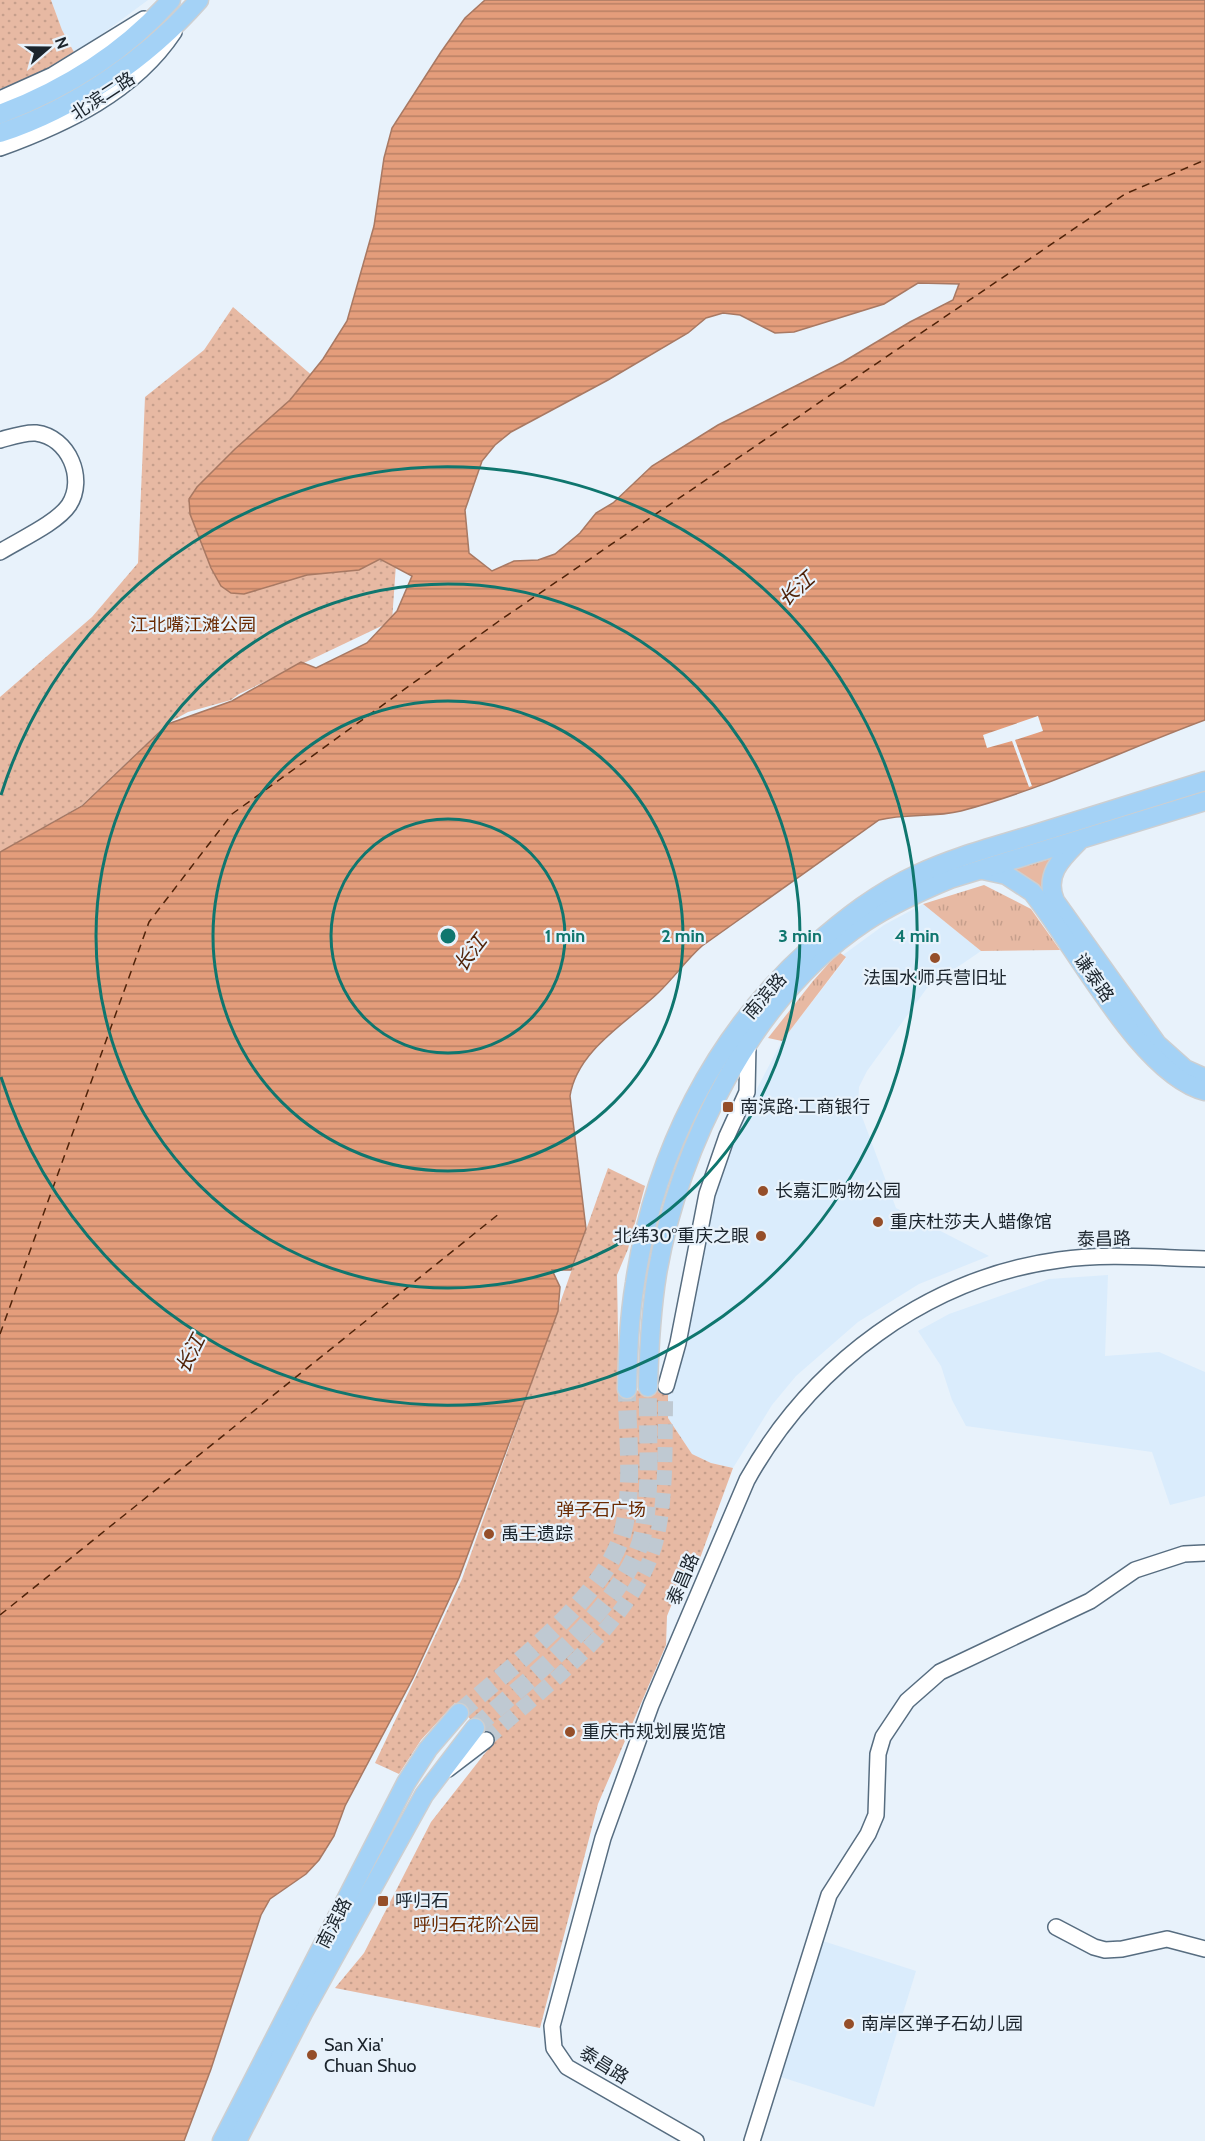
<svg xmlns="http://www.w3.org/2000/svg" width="1205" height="2141" viewBox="0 0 1205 2141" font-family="Cabin,'Noto Sans SC',sans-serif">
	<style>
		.built { fill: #daecfc }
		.grass { fill: url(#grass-tufts) }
		.park { fill: url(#park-dots) }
		.water { fill: url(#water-rules); stroke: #a87963; stroke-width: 1.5; fill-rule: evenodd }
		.pier { fill: #e8f2fb }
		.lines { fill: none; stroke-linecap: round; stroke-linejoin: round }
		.ferry { stroke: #502309; stroke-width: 1.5; stroke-dasharray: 8 6; stroke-linecap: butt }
		.minor-tunnel { stroke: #bfc9d2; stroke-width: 15; stroke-dasharray: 15 8; stroke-linecap: butt }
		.major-tunnel { stroke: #bfc9d2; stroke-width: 18; stroke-dasharray: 18 9; stroke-linecap: butt }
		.minor-casing { stroke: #576d80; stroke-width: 18 }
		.major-casing { stroke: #cdcfd1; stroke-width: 21 }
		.minor { stroke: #fff; stroke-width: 15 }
		.major { stroke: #a4d2f6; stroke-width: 18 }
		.ring { fill: none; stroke: #0f766e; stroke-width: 3 }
		.poi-dot { fill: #954e29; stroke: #e8f2fb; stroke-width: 2 }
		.labels { text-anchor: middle; stroke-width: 4.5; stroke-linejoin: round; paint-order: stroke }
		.street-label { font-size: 18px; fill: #1b242c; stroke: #e8f2fb }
		.park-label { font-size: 18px; fill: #6b2b03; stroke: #e8f2fb }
		.poi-label { font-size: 18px; fill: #1b242c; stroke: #e8f2fb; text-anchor: start }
		.water-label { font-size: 20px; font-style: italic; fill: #502309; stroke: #e8f2fb }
		.centre { fill: #0f766e; stroke: #e8f2fb; stroke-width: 3 }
		.ring-label { font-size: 18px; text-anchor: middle; font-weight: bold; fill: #0f766e; stroke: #e8f2fb; stroke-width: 4.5; stroke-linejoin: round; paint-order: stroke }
	</style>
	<defs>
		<pattern id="grass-tufts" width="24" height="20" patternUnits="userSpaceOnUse" patternTransform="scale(1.5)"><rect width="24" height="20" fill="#e7b9a3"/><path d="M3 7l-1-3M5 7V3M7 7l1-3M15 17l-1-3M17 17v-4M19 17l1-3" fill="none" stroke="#c69f8c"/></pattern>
		<pattern id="park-dots" width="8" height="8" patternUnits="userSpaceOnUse" patternTransform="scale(1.5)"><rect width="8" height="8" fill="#e7b9a3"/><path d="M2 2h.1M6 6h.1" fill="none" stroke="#c69f8c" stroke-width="1.8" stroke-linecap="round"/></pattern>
		<pattern id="water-rules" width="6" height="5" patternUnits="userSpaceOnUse" patternTransform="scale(1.5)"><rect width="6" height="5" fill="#e49d7b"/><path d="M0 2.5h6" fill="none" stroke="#b88065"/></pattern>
	</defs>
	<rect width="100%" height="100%" fill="#e8f2fb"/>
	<g class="built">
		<path d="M51 0H148L75 54 62 30Z"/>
		<path d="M923 904 981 951 927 988 867 1071 859 1087 858 1106 896 1208 989 1256 919 1284 858 1322 796 1376 772 1405 733 1468 711 1463 692 1454 668 1418V1388L709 1211 733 1134 782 1041 846 958 843 955 884 925Z"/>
		<path d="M1108 1275 1105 1356 1159 1352 1205 1372V1496L1170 1505 1152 1452 966 1426 952 1400 941 1366 918 1331 949 1314 1049 1279Z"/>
		<path d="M823 1941 916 1971 874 2107 781 2077Z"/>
	</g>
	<g class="grass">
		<path d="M1053 858 1045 872 1043 893 1029 880 1012 870Z"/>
		<path d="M984 885 1031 909 1060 950 981 951 923 904Z"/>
		<path d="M839 952 846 957 782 1041 768 1038 813 981Z"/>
	</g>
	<g class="park">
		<path d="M0 0H51L62 30 75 54 44 72 0 89Z"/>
		<path d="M233 307 322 384 397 550 392 621 239 694 231 700 188 712 168 723 82 805 0 852V697L92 617 138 563 145 397 204 350Z"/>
		<path d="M608 1168 645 1186 628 1249 617 1275 619 1392 668 1388V1418L692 1454 711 1463 733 1468 699 1561 680 1584 667 1616 666 1645 598 1804 540 2028 335 1988 364 1953 431 1822 493 1743 455 1703 421 1740 399 1774 375 1763 462 1579Z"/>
	</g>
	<path class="water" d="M485 0H1205V720C1124 750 1044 789 961 811 933 818 906 813 879 820L702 946C686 960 674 978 658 993 628 1022 577 1050 570 1096L586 1229 571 1270H552L560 1287 558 1311 459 1578 413 1678 345 1806 334 1836 319 1860 306 1874 270 1899 261 1915 211 2069 184 2141H0V852L82 806 168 724 232 701 301 662 316 668 367 643 397 611 412 576 380 559 359 570 307 575 244 594 231 593 221 586 211 568 190 514 189 499 197 487 235 449 290 400 323 359 347 321 374 226 384 158 392 128 441 52 465 18ZM918 283 959 284 953 300 910 322 843 362 718 425 652 466 613 503 596 513 580 533 555 554 538 560 514 561 492 571 469 553 465 510 473 487 482 461 495 445 511 432 608 380 688 333 706 318 723 313 740 315 775 333 794 332 884 304Z"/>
	<path class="pier" d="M1038 716 1043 731 1015 740 1032 786 1029 787 1012 741 987 748 983 735Z"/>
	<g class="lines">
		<g class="ferry">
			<path d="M0 1334 149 922 232 814 499 621 1125 194 1205 160"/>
			<path d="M0 1615 500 1213"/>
		</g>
		<path class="minor-tunnel" d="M486 1740C545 1686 635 1622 656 1541 668 1492 664 1437 666 1386"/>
		<g class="major-tunnel">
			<path d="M459 1713C508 1669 608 1595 623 1531 634 1487 627 1435 627 1389"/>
			<path d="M475 1728C528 1679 628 1604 643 1533 652 1486 647 1435 648 1387"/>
		</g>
		<defs>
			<g id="minor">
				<path d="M0 99 53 75 144 19"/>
				<path d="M0 148C66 124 134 92 174 32"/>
				<path d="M0 440C11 437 25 432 36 433 69 437 86 479 69 505 57 523 19 540 0 552"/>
				<path d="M666 1386 678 1343 707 1194 727 1136 747 1092 748 1044"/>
				<path d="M448 1769 486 1740"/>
				<path d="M1056 1927 1094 1947 1105 1950 1122 1949 1167 1939 1205 1949"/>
				<path d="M696 2141 567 2067 554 2048 552 2026 603 1838 651 1705 747 1480C811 1365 927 1278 1059 1260 1107 1253 1157 1258 1205 1259"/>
				<path d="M752 2141 829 1895 868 1834 876 1815 878 1754 883 1737 907 1701 940 1672 1090 1601 1135 1570 1184 1554 1205 1553"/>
			</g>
			<g id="major">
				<path d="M0 114C66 89 124 53 171 0"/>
				<path d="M0 133C74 109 148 58 199 0"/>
				<path d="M1078 842C1061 859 1044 875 1055 901L1157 1044 1185 1069 1205 1078"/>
				<path d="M983 870 1006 875 1032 892C1075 945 1141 1075 1205 1091"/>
				<path d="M648 1387C649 1349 651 1311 657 1274 679 1145 753 996 865 922 892 904 921 891 950 879L1205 801"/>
				<path d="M627 1389C628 1354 629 1318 635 1283 654 1154 714 1035 811 948 844 919 878 892 918 874 954 857 993 847 1032 835 1090 817 1147 799 1205 781"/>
				<path d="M222 2141 406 1783 428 1749 459 1713"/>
				<path d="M237 2141 303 2013 424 1795 475 1728"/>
			</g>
		</defs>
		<use href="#minor" class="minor-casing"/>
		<use href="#major" class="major-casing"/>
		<use href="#minor" class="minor"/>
		<use href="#major" class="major"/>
	</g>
	<g class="ring">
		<circle cx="448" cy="936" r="117"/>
		<circle cx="448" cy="936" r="235"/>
		<circle cx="448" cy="936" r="352"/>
		<path d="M1 795A469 469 0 1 1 1 1077"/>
	</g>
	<g class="poi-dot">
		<circle cx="935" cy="958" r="6"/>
		<rect x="722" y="1101" width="12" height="12" rx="3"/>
		<circle cx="763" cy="1191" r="6"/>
		<circle cx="878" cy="1222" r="6"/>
		<circle cx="761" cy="1236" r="6"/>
		<circle cx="489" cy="1534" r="6"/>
		<circle cx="570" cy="1732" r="6"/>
		<rect x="377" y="1895" width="12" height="12" rx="3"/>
		<circle cx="849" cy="2024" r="6"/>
		<circle cx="312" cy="2055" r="6"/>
	</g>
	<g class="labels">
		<g class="street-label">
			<text transform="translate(103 96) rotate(-33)" y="6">北滨二路</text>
			<text transform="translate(1094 978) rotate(55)" y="6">谦泰路</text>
			<text transform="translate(765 996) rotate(-49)" y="6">南滨路</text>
			<text transform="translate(1104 1239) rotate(-1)" y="6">泰昌路</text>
			<text transform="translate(683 1579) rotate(-67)" y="6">泰昌路</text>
			<text transform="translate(334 1923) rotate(-63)" y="6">南滨路</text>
			<text transform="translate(604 2065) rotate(32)" y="6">泰昌路</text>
		</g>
		<g class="park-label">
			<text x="193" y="631">江北嘴江滩公园</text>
			<text x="601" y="1516">弹子石广场</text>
			<text x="476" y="1931">呼归石花阶公园</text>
		</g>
		<g class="poi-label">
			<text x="935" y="984" text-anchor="middle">法国水师兵营旧址</text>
			<text x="740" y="1113">南滨路·工商银行</text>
			<text x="775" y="1197">长嘉汇购物公园</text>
			<text x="890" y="1228">重庆杜莎夫人蜡像馆</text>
			<text x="749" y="1242" text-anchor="end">北纬30°重庆之眼</text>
			<text x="501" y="1540">禹王遗踪</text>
			<text x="582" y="1738">重庆市规划展览馆</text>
			<text x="395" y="1907">呼归石</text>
			<text x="861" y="2030">南岸区弹子石幼儿园</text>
			<text x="324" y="2051">San Xia'<tspan x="324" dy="21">Chuan Shuo</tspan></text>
		</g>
		<g class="water-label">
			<text transform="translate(796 589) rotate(-42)" y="7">长江</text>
			<text transform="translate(470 953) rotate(-53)" y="7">长江</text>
			<text transform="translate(190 1354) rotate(-63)" y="7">长江</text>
		</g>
	</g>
	<circle cx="448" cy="936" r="9" class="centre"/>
	<g class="ring-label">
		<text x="565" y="942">1 min</text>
		<text x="683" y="942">2 min</text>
		<text x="800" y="942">3 min</text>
		<text x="917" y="942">4 min</text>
	</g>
	<g transform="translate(48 48) rotate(70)" stroke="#e8f2fb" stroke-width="4.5" paint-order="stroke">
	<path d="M0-4.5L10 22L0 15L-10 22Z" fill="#1b242c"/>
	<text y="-9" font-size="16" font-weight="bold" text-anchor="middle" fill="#1b242c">N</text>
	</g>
</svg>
